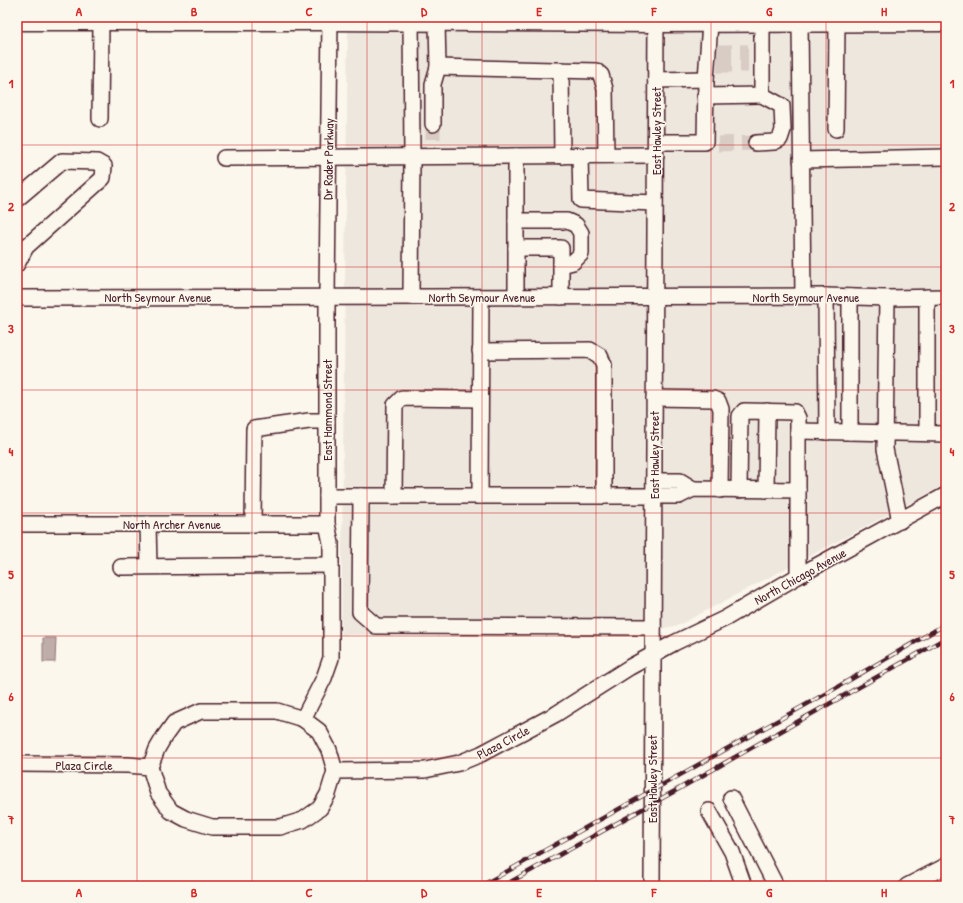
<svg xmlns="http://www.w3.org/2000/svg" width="963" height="903" viewBox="0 0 963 903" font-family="'Patrick Hand',sans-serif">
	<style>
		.built { fill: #eee7de }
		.water { fill: #bfadaa; stroke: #907477 }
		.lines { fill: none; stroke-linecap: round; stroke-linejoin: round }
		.minor-tunnel { stroke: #d8ccc5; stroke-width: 15; stroke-dasharray: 15 8; stroke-linecap: butt }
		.minor-casing { stroke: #4a1f2b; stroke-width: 18 }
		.major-casing { stroke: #4a1f2b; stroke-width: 21 }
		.minor { stroke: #fbf7ec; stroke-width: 15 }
		.major { stroke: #fbf7ec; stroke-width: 18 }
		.rail-casing { stroke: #4a1f2b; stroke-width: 4.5 }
		.rail { stroke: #fbf7ec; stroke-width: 3; stroke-dasharray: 9; stroke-linecap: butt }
		.grid { fill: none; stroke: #d62828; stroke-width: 1; stroke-opacity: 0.55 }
		.labels { text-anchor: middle; stroke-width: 3; stroke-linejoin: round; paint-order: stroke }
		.street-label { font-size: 13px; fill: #4a1f2b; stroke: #fbf7ec }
		.neatline { fill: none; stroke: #d62828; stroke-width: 1.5 }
		.grid-label { font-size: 13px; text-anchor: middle; font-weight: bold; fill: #d62828 }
	</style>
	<rect width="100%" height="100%" fill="#fbf7ec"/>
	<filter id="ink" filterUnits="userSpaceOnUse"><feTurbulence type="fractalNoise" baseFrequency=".025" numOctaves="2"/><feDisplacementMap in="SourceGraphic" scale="8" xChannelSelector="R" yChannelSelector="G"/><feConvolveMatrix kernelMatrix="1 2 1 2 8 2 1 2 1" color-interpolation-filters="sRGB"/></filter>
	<g filter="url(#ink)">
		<path class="built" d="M348 17H946V484L679 625 625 636 341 635Z"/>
		<path class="water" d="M43 638H56L55 662H43Z"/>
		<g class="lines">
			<g class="minor-tunnel">
				<path d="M717 52H748"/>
				<path d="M717 65H748"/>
				<path d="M433 124V147"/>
				<path d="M718 144 756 143"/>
			</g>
			<defs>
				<g id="minor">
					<path d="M411 17 412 157 411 297"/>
					<path d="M800 23 803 296"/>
					<path d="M438 67 596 71 601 75 605 89 606 155"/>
					<path d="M561 70 562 156"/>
					<path d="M706 79 710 23"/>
					<path d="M705 96 762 95V23"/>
					<path d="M100 119 101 21"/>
					<path d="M433 124V84L438 67 437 22"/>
					<path d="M836 129 837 22"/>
					<path d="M656 142H705L706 79 656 80"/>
					<path d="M756 143 774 142 780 139 783 130 782 106 762 95"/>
					<path d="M516 156V297"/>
					<path d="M580 156 581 200 655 203"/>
					<path d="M224 158 656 155"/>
					<path d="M801 160 946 157"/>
					<path d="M17 199 62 161 97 162 104 166 103 178 26 247 17 264"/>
					<path d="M516 221H567L576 225 581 233V254L573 262 561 265"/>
					<path d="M516 248H561V297"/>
					<path d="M826 296 827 432"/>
					<path d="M927 297V433"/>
					<path d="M17 298 826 296 887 298 946 297"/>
					<path d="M887 298 885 449 900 521"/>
					<path d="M480 351 590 350 600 356 604 365V496"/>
					<path d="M654 398 713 399 718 401 721 409 720 490"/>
					<path d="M798 431 946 434"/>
					<path d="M850 432V297"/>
					<path d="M654 481H680L693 489"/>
					<path d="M739 490 740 416 744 411 795 412 798 418V576"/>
					<path d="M766 490 767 411"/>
					<path d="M327 496H679L693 489 798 490"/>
					<path d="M361 496 360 612 376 626 653 627"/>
					<path d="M394 496 395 405 402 398 480 399"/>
					<path d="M480 496 481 297"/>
					<path d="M17 524H327"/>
					<path d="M148 524 149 566"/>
					<path d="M253 524 254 429 309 421H327"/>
					<path d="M121 567 331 565"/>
					<path d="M303 719 324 678 331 658V543L327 524V297L330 17"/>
					<path d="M17 764 128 765 150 767 158 793 171 811 186 819 212 827H280L303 820 320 808 328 794 335 771 425 770 459 763 481 754 556 714 630 667 674 643 726 618 798 576 946 495"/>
					<path d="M150 767 157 749 164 737 174 723 201 711H277L303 719 319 731 329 750 335 771"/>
					<path d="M731 798 776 886"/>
					<path d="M709 811 732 852 744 886"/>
					<path d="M652 886 656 17"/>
					<path d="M907 886 946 866"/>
				</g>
				<path id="major" d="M17 21H330L656 23 946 22"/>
			</defs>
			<use href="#minor" class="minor-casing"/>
			<use href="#major" class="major-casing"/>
			<use href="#minor" class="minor"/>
			<use href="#major" class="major"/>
			<defs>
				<g id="rail">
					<path d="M481 886 834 689 946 624"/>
					<path d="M503 886 675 791 946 638"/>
				</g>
			</defs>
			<use href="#rail" class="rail-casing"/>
			<use href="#rail" class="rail"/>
		</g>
	</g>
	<path class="grid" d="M137 17V886M252 17V886M367 17V886M482 17V886M596 17V886M711 17V886M826 17V886M17 145H946M17 267H946M17 390H946M17 513H946M17 636H946M17 758H946"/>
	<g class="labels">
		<g class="street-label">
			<text transform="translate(656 131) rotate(-90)" y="5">East Hawley Street</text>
			<text transform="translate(328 159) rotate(-89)" y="5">Dr Rader Parkway</text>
			<text x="158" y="302">North Seymour Avenue</text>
			<text x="482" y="302">North Seymour Avenue</text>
			<text x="806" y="302">North Seymour Avenue</text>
			<text transform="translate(327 410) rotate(-90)" y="5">East Hammond Street</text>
			<text transform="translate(654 455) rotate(-90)" y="5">East Hawley Street</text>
			<text x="172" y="529">North Archer Avenue</text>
			<text transform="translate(800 576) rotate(-29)" y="5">North Chicago Avenue</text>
			<text transform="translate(503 742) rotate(-28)" y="5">Plaza Circle</text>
			<text x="84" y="770">Plaza Circle</text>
			<text transform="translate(652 779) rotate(-90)" y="5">East Hawley Street</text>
		</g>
	</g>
	<rect width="963" height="903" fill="none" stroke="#fbf7ec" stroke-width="44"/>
	<rect x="22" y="22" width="919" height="859" class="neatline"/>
	<g class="grid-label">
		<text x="79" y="16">A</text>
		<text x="194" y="16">B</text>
		<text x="309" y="16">C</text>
		<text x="424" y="16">D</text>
		<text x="539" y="16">E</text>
		<text x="654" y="16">F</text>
		<text x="769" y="16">G</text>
		<text x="884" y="16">H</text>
		<text x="11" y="88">1</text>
		<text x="952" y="88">1</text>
		<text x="11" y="211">2</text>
		<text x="952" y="211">2</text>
		<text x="11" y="333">3</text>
		<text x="952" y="333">3</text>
		<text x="11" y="456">4</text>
		<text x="952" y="456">4</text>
		<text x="11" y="579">5</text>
		<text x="952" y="579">5</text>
		<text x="11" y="701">6</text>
		<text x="952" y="701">6</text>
		<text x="11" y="824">7</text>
		<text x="952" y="824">7</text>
		<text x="79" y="897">A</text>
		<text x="194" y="897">B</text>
		<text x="309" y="897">C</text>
		<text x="424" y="897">D</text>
		<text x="539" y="897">E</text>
		<text x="654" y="897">F</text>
		<text x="769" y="897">G</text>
		<text x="884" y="897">H</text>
	</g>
</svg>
